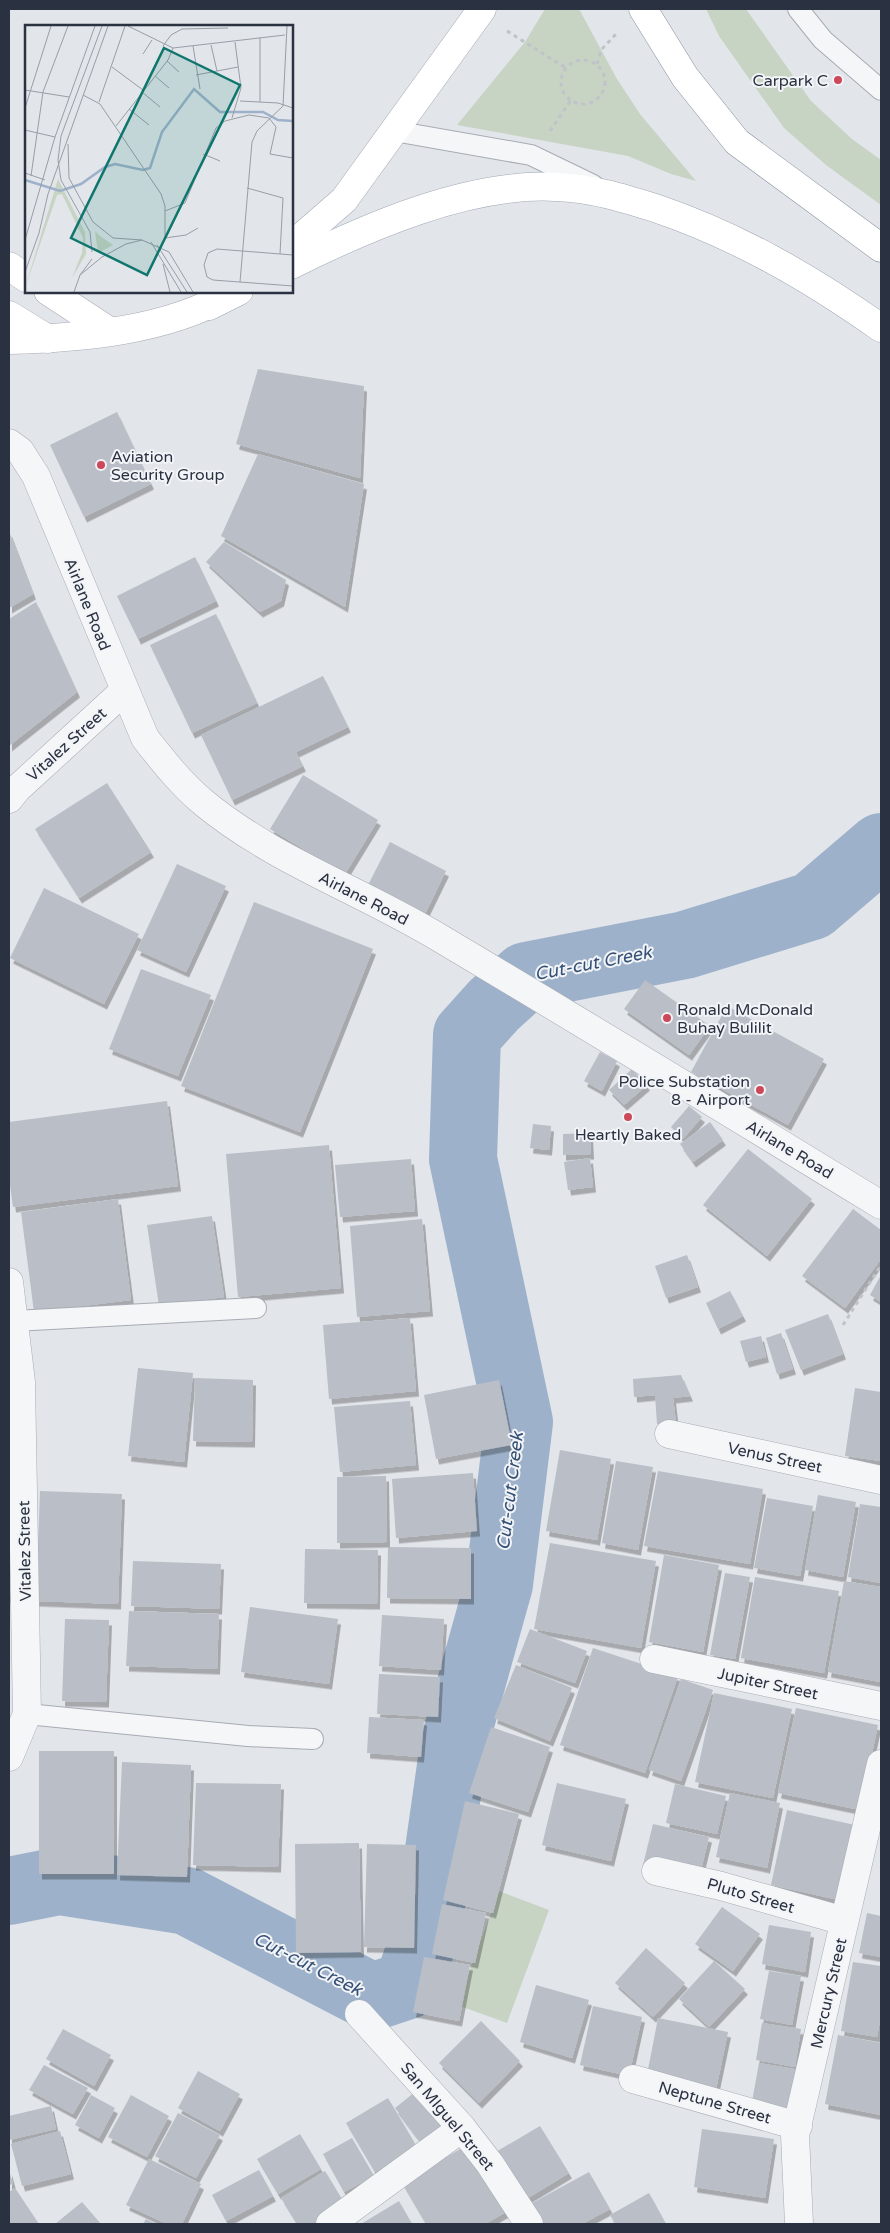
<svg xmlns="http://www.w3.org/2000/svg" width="890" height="2233" viewBox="0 0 890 2233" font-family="'Varela Round',sans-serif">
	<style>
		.green { fill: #c7d4c3 }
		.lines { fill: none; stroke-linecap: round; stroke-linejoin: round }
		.river { stroke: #9db2ca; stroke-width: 68 }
		.building { fill: #b9bec7; filter: url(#shadow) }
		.lane-casing { stroke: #a7acb4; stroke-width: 22 }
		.street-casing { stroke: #a7acb4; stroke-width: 29 }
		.secondary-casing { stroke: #a7acb4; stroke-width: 29 }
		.primary-casing { stroke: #a1a9b6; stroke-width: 29 }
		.highway-casing { stroke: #8992a1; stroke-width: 29 }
		.path { stroke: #c0c3c9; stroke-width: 3; stroke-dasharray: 4 4; stroke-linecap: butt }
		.lane { stroke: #f5f6f8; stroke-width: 20 }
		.street { stroke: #f5f6f8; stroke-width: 28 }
		.secondary { stroke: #fff; stroke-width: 28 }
		.primary { stroke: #fff; stroke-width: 28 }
		.highway { stroke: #fff; stroke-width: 28 }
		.poi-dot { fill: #cd4959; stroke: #f2f4f7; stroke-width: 2 }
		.labels { text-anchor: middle; stroke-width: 4; stroke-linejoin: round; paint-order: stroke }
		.poi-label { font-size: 16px; fill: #2a3242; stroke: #f2f4f7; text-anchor: end }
		.street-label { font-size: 16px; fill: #2a3242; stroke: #f2f4f7 }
		.water-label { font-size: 18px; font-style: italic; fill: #345076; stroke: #f2f4f7 }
		.inset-river { fill: none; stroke: #9db2ca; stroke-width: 2.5 }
		.inset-road { fill: none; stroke: #989da7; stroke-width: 1 }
		.view { fill: #0f766e; fill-opacity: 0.15; stroke: #0f766e; stroke-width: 2.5 }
		.inset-edge { fill: none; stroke: #2a3242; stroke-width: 2.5 }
	</style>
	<defs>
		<filter id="shadow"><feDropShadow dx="3" dy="5.5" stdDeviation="0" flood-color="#0004"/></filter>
	</defs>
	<rect width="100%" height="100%" fill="#e2e5ea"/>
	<g class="green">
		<path d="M545 9H579L617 79 640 114 696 181 671 174 628 156 457 125 525 42Z"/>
		<path d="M706 9H746L811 101 852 139 881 160V205L826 165 784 128 719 36Z"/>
		<path d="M499 1891 549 1910 507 2023 457 2005Z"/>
	</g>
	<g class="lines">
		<path class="river" d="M9 1891 59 1881 187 1901 372 1997 408 1985 428 1927 454 1745 499 1584 519 1422 463 1159 467 1035 494 1005 526 976 685 945 812 906 881 847"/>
	</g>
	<g class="building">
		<path d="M258 369 364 386 360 478 236 444Z"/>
		<path d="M117 412 151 484 84 517 50 445Z"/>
		<path d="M258 454 364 484 345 607 221 536Z"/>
		<path d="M9 531 33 594 9 608Z"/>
		<path d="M224 542 286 580 281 601 260 612 206 562Z"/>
		<path d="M195 557 216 601 138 639 117 596Z"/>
		<path d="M36 602 77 692 9 746V619Z"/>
		<path d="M216 614 257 703 192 733 150 645Z"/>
		<path d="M323 676 348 727 296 752 303 766 232 800 201 735Z"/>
		<path d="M303 775 378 820 345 874 270 829Z"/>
		<path d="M107 783 151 852 79 898 35 829Z"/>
		<path d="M390 842 446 871 422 920 365 891Z"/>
		<path d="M177 864 226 886 186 972 137 950Z"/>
		<path d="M44 888 139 934 104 1004 10 958Z"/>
		<path d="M254 902 373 949 300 1132 181 1086Z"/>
		<path d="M141 969 211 995 178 1076 109 1049Z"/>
		<path d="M645 980 710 1026 689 1055 624 1009Z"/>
		<path d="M727 1006 824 1059 788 1125 691 1072Z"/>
		<path d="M600 1052 617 1061 602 1091 584 1081Z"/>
		<path d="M632 1069 647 1085 624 1105 609 1090Z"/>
		<path d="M167 1101 178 1186 13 1207 9 1178V1122Z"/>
		<path d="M689 1106 702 1117 683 1139 671 1127Z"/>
		<path d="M710 1122 723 1140 693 1162 680 1144Z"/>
		<path d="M533 1124 551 1126 549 1150 530 1148Z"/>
		<path d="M590 1133 591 1154 563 1155V1134Z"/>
		<path d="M329 1145 341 1288 238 1297 226 1154Z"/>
		<path d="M748 1149 812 1199 767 1256 703 1205Z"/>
		<path d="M590 1158 593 1187 568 1190 564 1162Z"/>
		<path d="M411 1159 415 1211 340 1217 335 1165Z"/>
		<path d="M118 1199 131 1300 34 1312 21 1212Z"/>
		<path d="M853 1209 881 1230V1259L845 1308 802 1276Z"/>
		<path d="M212 1216 224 1297 159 1306 147 1225Z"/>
		<path d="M422 1219 430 1311 357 1317 350 1226Z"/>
		<path d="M687 1255 698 1287 666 1298 655 1266Z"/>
		<path d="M881 1275V1302L870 1295Z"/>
		<path d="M730 1291 743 1316 718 1329 706 1303Z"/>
		<path d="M828 1314 843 1354 801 1370 785 1330Z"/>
		<path d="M410 1318 416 1391 329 1399 323 1325Z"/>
		<path d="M781 1333 793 1369 777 1374 766 1338Z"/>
		<path d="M761 1336 766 1357 746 1362 740 1341Z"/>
		<path d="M138 1368 193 1373 184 1462 128 1456Z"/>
		<path d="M681 1375 690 1396 673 1398 676 1423 657 1424 655 1395 634 1397 633 1379Z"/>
		<path d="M195 1378 253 1380 252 1442 193 1441Z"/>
		<path d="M499 1380 512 1445 436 1459 424 1395Z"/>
		<path d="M855 1388 881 1392V1461L845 1456Z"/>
		<path d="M410 1401 416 1465 340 1472 334 1407Z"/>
		<path d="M560 1450 611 1459 597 1540 546 1531Z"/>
		<path d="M616 1461 653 1467 638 1550 602 1543Z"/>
		<path d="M658 1471 763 1489 750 1564 644 1546Z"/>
		<path d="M473 1473 477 1531 396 1538 392 1479Z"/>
		<path d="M386 1476 387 1542 337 1543V1477Z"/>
		<path d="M40 1491 122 1494 118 1604 36 1601Z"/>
		<path d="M9 1493 13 1532H9Z"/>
		<path d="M818 1495 856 1502 843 1577 805 1570Z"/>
		<path d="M767 1498 813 1506 800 1576 754 1568Z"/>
		<path d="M860 1504 881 1507V1583L848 1577Z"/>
		<path d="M550 1543 656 1561 641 1648 534 1629Z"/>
		<path d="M388 1547 471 1548V1599L387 1598Z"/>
		<path d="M305 1549 378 1550 377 1604 304 1603Z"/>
		<path d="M664 1555 719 1565 703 1652 649 1642Z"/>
		<path d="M133 1561 221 1564 219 1609 131 1606Z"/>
		<path d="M725 1573 750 1577 735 1659 710 1655Z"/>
		<path d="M755 1577 839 1591 824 1673 741 1658Z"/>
		<path d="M844 1581 881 1587 880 1682 828 1672Z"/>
		<path d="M9 1583 12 1603H9Z"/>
		<path d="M250 1607 338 1619 329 1684 241 1672Z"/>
		<path d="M129 1611 219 1614 217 1669 126 1666Z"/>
		<path d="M382 1615 444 1619 441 1670 379 1666Z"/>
		<path d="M65 1619 109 1620 106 1702 62 1701Z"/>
		<path d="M530 1629 587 1651 575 1683 517 1662Z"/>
		<path d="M593 1648 678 1676 645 1773 560 1745Z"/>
		<path d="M516 1665 572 1688 550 1741 494 1718Z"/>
		<path d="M379 1674 440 1677 438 1717 377 1714Z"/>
		<path d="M681 1679 713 1690 681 1781 649 1770Z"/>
		<path d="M714 1693 792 1709 773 1798 695 1782Z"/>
		<path d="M796 1708 878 1725 860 1810 778 1793Z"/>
		<path d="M369 1717 424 1720 421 1757 367 1753Z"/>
		<path d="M491 1727 550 1747 528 1812 469 1793Z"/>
		<rect x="39" y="1751" width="75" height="123"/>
		<path d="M122 1762 191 1765 187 1877 117 1875Z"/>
		<path d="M196 1783 281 1784 278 1867 193 1865Z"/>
		<path d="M557 1783 626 1799 611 1861 542 1845Z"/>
		<path d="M675 1784 726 1796 717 1834 666 1823Z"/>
		<path d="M730 1793 780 1803 767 1868 716 1857Z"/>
		<path d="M465 1801 519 1814 493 1913 443 1900Z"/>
		<path d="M787 1810 855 1825 839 1900 771 1885Z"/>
		<path d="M653 1824 709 1837 699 1878 643 1865Z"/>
		<path d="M359 1843 361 1952 296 1953 295 1844Z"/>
		<path d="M367 1844 416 1845 414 1948 364 1947Z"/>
		<path d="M442 1904 486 1913 475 1963 432 1954Z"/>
		<path d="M722 1907 760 1934 733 1971 695 1944Z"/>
		<path d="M867 1913 881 1916V1957L859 1953Z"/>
		<path d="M769 1925 811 1932 805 1972 762 1964Z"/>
		<path d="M646 1948 685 1983 653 2017 615 1983Z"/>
		<path d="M424 1957 470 1965 459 2021 413 2012Z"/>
		<path d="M714 1961 745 1989 709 2027 679 1999Z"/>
		<path d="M853 1962 881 1966V2015L877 2037 841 2031Z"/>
		<path d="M769 1971 801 1976 792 2025 760 2019Z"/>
		<path d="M536 1985 589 2000 572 2058 520 2042Z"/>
		<path d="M593 2006 642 2017 629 2076 580 2065Z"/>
		<path d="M658 2018 728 2032 715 2094 646 2080Z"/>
		<path d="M481 2021 520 2061 479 2103 439 2063Z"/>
		<path d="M762 2023 801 2029 795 2067 756 2060Z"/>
		<path d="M63 2029 111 2055 94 2086 46 2059Z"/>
		<path d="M838 2035 881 2043V2115L825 2104Z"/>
		<path d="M759 2063 800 2070 792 2114 751 2107Z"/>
		<path d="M44 2065 88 2088 73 2114 29 2090Z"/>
		<path d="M198 2071 240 2094 220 2131 178 2108Z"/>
		<path d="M415 2092 444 2129 423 2145 395 2108Z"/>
		<path d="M91 2095 115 2108 99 2138 75 2125Z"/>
		<path d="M131 2095 169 2116 147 2157 108 2137Z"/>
		<path d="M388 2098 417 2147 375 2172 346 2123Z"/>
		<path d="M51 2106 56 2129 9 2140V2116Z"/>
		<path d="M178 2113 220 2135 196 2178 155 2156Z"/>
		<path d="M540 2126 569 2173 523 2201 494 2153Z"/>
		<path d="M702 2129 774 2139 765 2198 694 2187Z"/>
		<path d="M60 2131 71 2174 22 2186 11 2144Z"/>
		<path d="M300 2134 321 2169 278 2194 257 2159Z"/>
		<path d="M352 2138 374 2176 344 2192 323 2154Z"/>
		<path d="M467 2145 506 2212 485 2224H426L402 2183Z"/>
		<path d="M149 2159 201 2184 182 2224H167L126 2205Z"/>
		<path d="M9 2170 13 2184 9 2185Z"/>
		<path d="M259 2170 273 2196 226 2221 212 2195Z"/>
		<path d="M325 2171 348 2209 322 2224H297L281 2198Z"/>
		<path d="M589 2172 610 2209 582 2224H544L532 2203Z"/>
		<path d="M15 2188 39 2224H9V2192Z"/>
		<path d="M649 2193 666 2224H615L610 2215Z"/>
		<path d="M399 2201 412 2224H361Z"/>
		<path d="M82 2202 101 2224H55Z"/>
		<path d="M146 2219 156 2224H143Z"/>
	</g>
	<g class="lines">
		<defs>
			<g id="lane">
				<path d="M798 9 823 40 881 90"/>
				<path d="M394 131 531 155 593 185"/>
				<path d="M14 1321 256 1308"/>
				<path d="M27 1714 248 1736 313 1739"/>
			</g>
			<g id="street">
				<path d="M9 443 20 451 36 476 145 738C163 761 181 784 204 803 272 859 357 889 433 934 583 1023 732 1114 881 1205"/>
				<path d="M9 799 17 789 124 691"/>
				<path d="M9 1282 21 1382 27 1714 9 1757"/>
				<path d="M669 1434 881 1480"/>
				<path d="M654 1659 881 1706"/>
				<path d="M656 1871 721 1886 844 1921"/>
				<path d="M359 2014 462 2128 490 2164 529 2224"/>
				<path d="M633 2079 798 2126"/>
				<path d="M330 2224 462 2128"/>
				<path d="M799 2224 795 2135 881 1764"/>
			</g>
			<g id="secondary">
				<path d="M291 246 344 200 482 9"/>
				<path d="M9 266 26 278"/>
				<path d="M48 291 109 331"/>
				<path d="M9 315 48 339"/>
				<path d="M9 340C80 338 167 331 229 294"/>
			</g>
			<g id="primary">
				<path d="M291 265C367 227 470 182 556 187 591 188 623 198 655 208 738 236 810 278 881 328"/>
				<path d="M209 306 239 291"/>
			</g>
			<path id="highway" d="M643 9 685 77 737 142 881 248"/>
		</defs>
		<use href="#lane" class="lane-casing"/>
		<use href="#street" class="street-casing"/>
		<use href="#secondary" class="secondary-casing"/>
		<use href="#primary" class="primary-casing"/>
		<use href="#highway" class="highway-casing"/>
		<g class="path">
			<path d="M507 31 566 68"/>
			<circle cx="583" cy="82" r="22"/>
			<path d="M597 64 601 50 617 33"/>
			<path d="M550 131 571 100"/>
			<path d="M843 1325 881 1265"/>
		</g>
		<use href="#lane" class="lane"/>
		<use href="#street" class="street"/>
		<use href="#secondary" class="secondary"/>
		<use href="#primary" class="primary"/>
		<use href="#highway" class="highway"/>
	</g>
	<g class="poi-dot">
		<circle cx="838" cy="80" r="5"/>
		<circle cx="101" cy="465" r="5"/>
		<circle cx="667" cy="1018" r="5"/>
		<circle cx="760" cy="1090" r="5"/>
		<circle cx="628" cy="1117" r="5"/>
	</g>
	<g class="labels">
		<g class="poi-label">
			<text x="828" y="86">Carpark C</text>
			<text x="111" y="462" text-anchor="start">Aviation<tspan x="111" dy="18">Security Group</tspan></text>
			<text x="677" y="1015" text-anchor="start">Ronald McDonald<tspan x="677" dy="18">Buhay Bulilit</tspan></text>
			<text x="750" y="1087">Police Substation<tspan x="750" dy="18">8 - Airport</tspan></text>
			<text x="628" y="1140" text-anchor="middle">Heartly Baked</text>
		</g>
		<g class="street-label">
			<text transform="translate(88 604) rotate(68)" y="6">Airlane Road</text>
			<text transform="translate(66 744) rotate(-42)" y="6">Vitalez Street</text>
			<text transform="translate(364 898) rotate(27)" y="6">Airlane Road</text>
			<text transform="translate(790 1149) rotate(31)" y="6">Airlane Road</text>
			<text transform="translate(775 1457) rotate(12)" y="6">Venus Street</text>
			<text transform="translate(24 1551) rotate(-91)" y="6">Vitalez Street</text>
			<text transform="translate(768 1683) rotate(12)" y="6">Jupiter Street</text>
			<text transform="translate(751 1895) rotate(16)" y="6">Pluto Street</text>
			<text transform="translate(828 1993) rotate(-77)" y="6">Mercury Street</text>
			<text transform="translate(715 2102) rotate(16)" y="6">Neptune Street</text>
			<text transform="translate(448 2116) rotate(50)" y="6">San MIguel Street</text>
		</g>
		<g class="water-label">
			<text transform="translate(593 963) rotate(-11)" y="6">Cut-cut Creek</text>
			<text transform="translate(510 1491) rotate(-83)" y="6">Cut-cut Creek</text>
			<text transform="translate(308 1964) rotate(27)" y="6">Cut-cut Creek</text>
		</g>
	</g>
	<g transform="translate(25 25)">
		<rect width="268" height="268" fill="#e2e5ea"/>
		<path d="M33 154 60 207 61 229 47 253 57 228 58 213 37 169 32 170 0 263ZM70 206 75 211 88 220 73 228Z" fill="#c7d4c3"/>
		<path class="inset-river" d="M0 155 35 166 56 159 80 142 90 139 118 145 125 143 137 107 169 64 195 87H238L253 95 268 96"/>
		<path class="inset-road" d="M103 1 148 23 260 10M235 13V77M186 20 192 46M138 21 146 10 157 4 203 3M168 21 175 64M118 29 127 15M142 36 154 47M87 42 118 65M171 50 213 42M130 51 144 63M0 65 44 72M117 67 135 82M58 70 75 79 136 169 140 181V213L161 210 173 203M215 76 253 78 268 83M74 77 100 1M258 81 262 1M0 83 26 1M104 84 124 100M207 93 216 63 210 17M91 101 143 35 148 23M0 105 30 112M43 119 44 153 68 197 88 213 117 215M178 129 195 136M0 148 20 155M6 151 18 67 43 1M222 163 258 173 255 229M140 186 160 178 191 103 200 96 224 90 244 93 251 102 245 129 268 133M0 215 30 112 70 1M126 217 156 267M132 220 162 267M67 227 65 207 36 155 33 135 36 111 77 1M268 230 192 224 183 228 179 240 182 252 188 255 268 261M138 239 145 267M0 247 14 208 23 169 83 1M55 250 67 234M215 257 227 117 232 106 258 81M49 267 55 250 77 232 101 219 117 215 144 227 168 267"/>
		<path class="view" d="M139 23 215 60 122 250 46 213Z"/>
		<rect width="268" height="268" class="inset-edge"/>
	</g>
	<rect width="890" height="2233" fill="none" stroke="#2a3242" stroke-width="20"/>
</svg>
